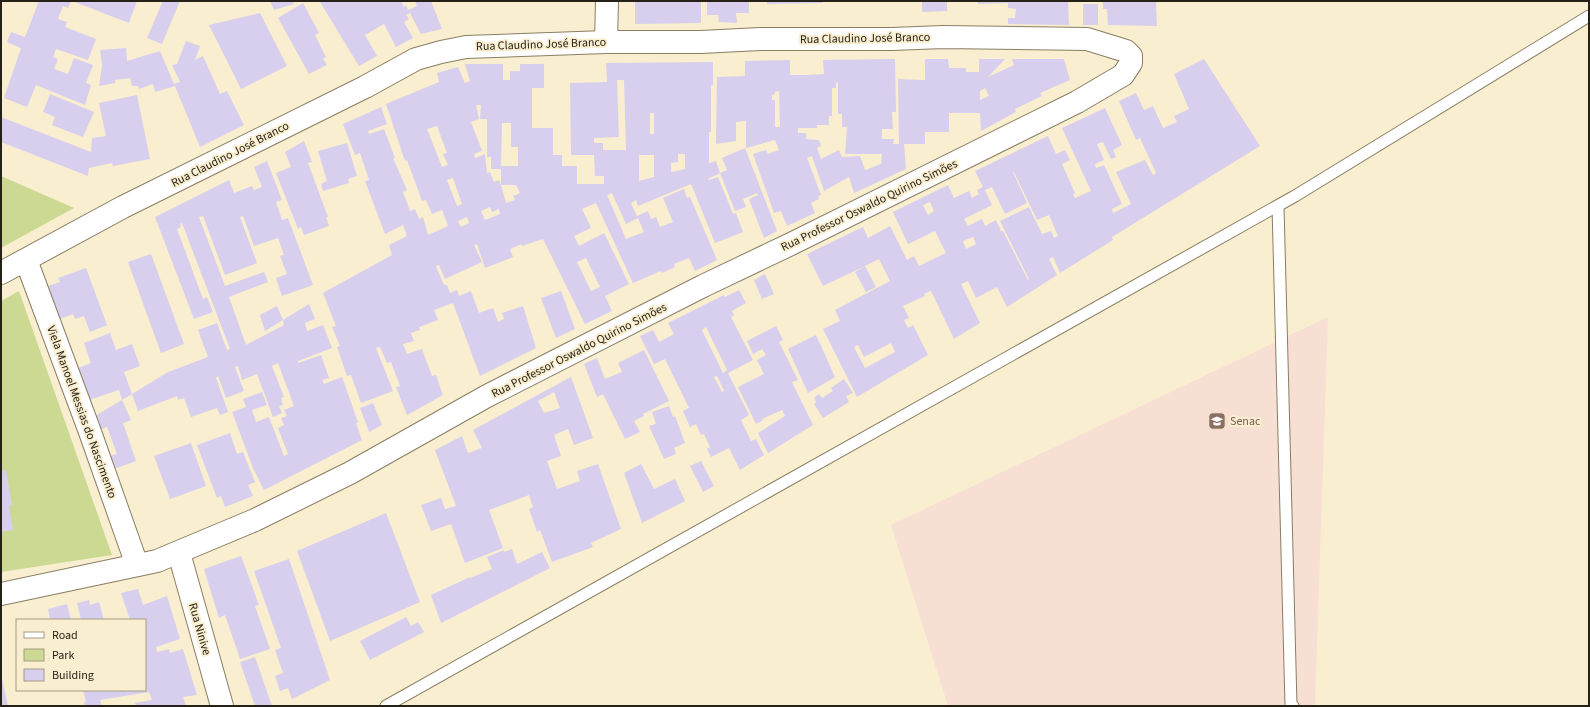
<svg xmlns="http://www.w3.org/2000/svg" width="1590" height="707" viewBox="0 0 1590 707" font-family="'Source Sans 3',sans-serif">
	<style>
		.education { fill: #f7dfd4 }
		.green { fill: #ccd992 }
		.building { fill: #d7cfed; fill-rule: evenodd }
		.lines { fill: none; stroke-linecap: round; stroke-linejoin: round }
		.lane-casing { stroke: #897e63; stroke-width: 13 }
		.street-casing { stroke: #897e63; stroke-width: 24 }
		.lane { stroke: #fff; stroke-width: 11 }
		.street { stroke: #fff; stroke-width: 22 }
		.labels { text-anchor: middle; stroke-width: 4; stroke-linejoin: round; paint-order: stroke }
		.street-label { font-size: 12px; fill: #252116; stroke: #faeed0 }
		.education-label { font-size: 12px; fill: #785e54; stroke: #faeed0; text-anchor: start }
	</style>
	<rect width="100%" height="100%" fill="#faeed0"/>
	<path class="education" d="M1328 317 1315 706H948L891 525Z"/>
	<g class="green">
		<path d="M1 176 74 208 1 248Z"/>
		<path d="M19 291 112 555 1 572V301Z"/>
	</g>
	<g class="building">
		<path d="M39 1H71L68 8 63 6 58 19 67 22 65 27 96 39 88 60 56 49 53 57 58 59 54 69 68 74 74 58 93 65 86 83 91 85 85 105 36 85 27 107 4 98 21 48 7 42 11 32 25 37Z"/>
		<path d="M72 1H137L129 23Z"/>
		<path d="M161 1H180L162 44 147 38 162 3Z"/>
		<path d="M270 1H293L294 4 274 10Z"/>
		<path d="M322 1H401L404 7 406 5 408 10 417 6 415 1H431L442 29 421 34 410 13 406 15 409 19 404 22 413 38 396 47 384 24 365 35 377 56 359 66 320 2Z"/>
		<path d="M635 1H701V23L635 24Z"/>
		<path d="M707 1H749V13H736L737 23 719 22 718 15H707Z"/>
		<path d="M767 1H823V3L767 4Z"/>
		<path d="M922 1H947V11L922 12Z"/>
		<path d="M978 1H1068L1069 25 1008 24V18H1015L1016 9 1008 8V3L978 4Z"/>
		<path d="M1103 1H1156L1157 26 1108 25 1107 9H1103Z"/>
		<path d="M303 3 319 33 315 35 326 57 323 59 327 65 309 74 278 18Z"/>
		<rect x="1083" y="4" width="15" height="21"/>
		<path d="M260 13 287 66 241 89 209 25Z"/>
		<path d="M186 41 200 46 195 60 203 56 220 94 227 91 244 125 200 147 175 86 155 92 153 84 139 89 138 86H132L130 78 115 80V83L99 86 102 65 100 50 126 48 127 61 160 51 174 84 180 82 172 65 177 64Z"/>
		<path d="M895 59 896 112H892L893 129H882V139H894L893 144H899L898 79 925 80V59H948L949 68H966V72H979V59H1005L988 77 1014 65 1012 59H1064L1070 80 1040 93 1042 96 1015 109 1016 112 981 131 980 113H949V132H925V144H904L906 169 854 193 849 177 824 191 812 156 807 158 821 195 818 196 819 199 811 203 815 213 787 226 781 211 774 213 753 154 766 150 768 154 779 150 775 140 746 148V121L736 122V141L716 144 717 77 745 76V61L790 60V75H806L824 74 823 60ZM836 82 838 83V114H842V127H847L845 154H882L881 164 865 170 860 156 842 157 839 150 821 159 817 148 821 146 819 140 806 139V133H798V128H817V125H829V116H832V88H836ZM985 88 989 96 980 100V91ZM779 91 780 127H775V100H772V95L775 94V92Z"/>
		<path d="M1204 59 1260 146 1112 237 1113 240 1060 273 1053 257 1049 259 1057 275 1007 307 997 287 976 298 968 281 961 284 980 323 954 339 931 291 924 294 925 296 903 306 909 318 904 320 908 328 913 325 928 355 857 397 823 329 840 321 835 310 890 281 879 259 865 266 876 287 866 292 855 272 865 266 823 286 807 254 863 227 868 238 890 226 907 260 914 256 919 266 946 253 935 231 908 244 893 212 948 185 954 198 969 191 972 198 979 194 977 190 983 187 975 171 1048 136 1056 154 1065 150 1070 160 1062 164 1075 193 1073 194 1075 198 1091 191 1062 128 1105 108 1122 145 1113 150 1116 157 1111 159 1103 142 1097 144 1104 160 1095 164 1096 168 1104 165 1122 204 1112 209 1113 213 1131 204 1116 172 1145 160 1153 175 1156 173 1140 138 1136 140 1119 101 1136 93 1144 110 1153 106 1163 128 1177 122 1174 116 1189 109 1174 74ZM1013 172H1014L1037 220 1049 215 1058 236 1054 238 1051 231 1042 234 1029 207 1000 221 1029 279 1028 280 1003 231H1001L996 220 985 226 982 219 968 226 964 219 992 205 985 190 992 187 1005 214 1027 203ZM930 202 934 211 928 215 923 205ZM973 237 976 244 966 249 963 241ZM891 343 895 352 865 368 854 347 858 345 864 357Z"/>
		<path d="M713 62V85H711V132H709V163L716 161 720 173 727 170 722 158 745 148 777 231 764 238 749 199 758 195 757 193 743 199 746 207 735 211 720 173 708 179 709 180 718 177 733 214 736 213 743 232 715 243 691 184 638 206 636 200 631 203 637 216 648 211 651 219 656 217 660 227 673 222 663 198 684 189 687 198 690 197 717 260 695 271 689 258 674 264 675 267 662 273 661 271 633 283 596 203 582 209 591 228 574 236 579 246 604 233 629 284 605 296 612 311 585 324 543 239 522 246V244L510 249 513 257 485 268 477 244 474 245 482 262 445 279 439 265 436 266 444 285H447L450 293 457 290 459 296 471 291 479 313 493 308 498 322 504 319 502 313 523 306 536 348 480 376 453 303 434 310 438 320 419 327 420 330 411 333 414 341 403 344 407 354 422 349 432 376 436 375 443 395 407 415 396 387 400 386 391 362 387 363 380 347 376 348 393 391 361 403 351 375 347 376 337 347 340 346 332 327 336 326 323 293 392 255 389 245 407 236 403 225 385 234 365 181 369 180 360 153 355 155 343 124 381 107 387 124 368 131 369 134 384 129 395 158H393L407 190 403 192 410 211 415 209 419 219 423 217 428 235 448 226 442 210 432 214 426 200 422 201 407 160 405 161 386 104 439 82 437 73 458 67 465 83 470 81 465 64H503V80H510V71H520V64H544V88H532V128H553V155H562V166H577V184H604V176H595L594 155H571L570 83 607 82 606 63ZM617 80H624L626 150H603V143H594V138L619 137ZM476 105H481L480 119H487V157H491V169H501V185L499 180 494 182 490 172 487 173 485 154 475 158 474 154 482 151 471 122 479 119ZM650 113H654V134H650ZM502 123H511V147H518V166H501ZM437 126 447 153 443 154 448 165 442 167 427 129ZM678 154H685V169L671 172V163L678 162ZM639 155H654V177L639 181ZM453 178 462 204 457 206 447 180ZM501 185H516L520 193 513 196 515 200 506 203ZM612 193 626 224 638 218 644 232 626 239 607 195ZM490 207 492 212 499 209 500 214 485 220 481 211ZM467 217 469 223 461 227 458 221ZM586 258 600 287 591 291 577 262Z"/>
		<path d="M50 94 94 112 83 137 52 125 55 117 43 112Z"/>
		<path d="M137 95 150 159 113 166 112 163 89 168 88 176 1 142V117L91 152 92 138 106 136 99 103Z"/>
		<path d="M304 141 312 162 308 163 328 217H326L329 226 304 235 301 227 298 229 276 173 291 167 285 152Z"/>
		<path d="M347 143 357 176 348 179 349 183 323 191 321 184 327 181 318 151Z"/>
		<path d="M267 161 282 200 276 202 282 220 288 218 313 285 282 296 276 278 287 274 280 256 284 255 278 238 254 246 243 216 240 217 257 263 225 275 203 216 199 217 225 286 264 272 268 282 229 297 246 345 284 325 283 320 265 331 260 315 277 306 283 320 309 304 315 319 305 323 307 331 323 325 332 348 298 361V363L321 355 329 378 322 380 324 384 342 377 358 422 356 423 362 440 264 490 253 468 232 412 246 407 243 399 262 392 267 405 252 410 256 422 269 417 284 456 288 454 278 428 284 425 281 418 287 416 284 410 294 406 278 363 272 366 284 397 281 398 283 405 279 406 282 413 273 417 257 374 242 380 238 366 235 367 244 391 226 398 218 376 216 378 228 412 220 415 217 408 191 417 184 398 178 400 177 396 138 411 132 394 168 372 208 357 198 330 217 323 227 350 230 349 182 223 180 224 181 227 177 229 203 299 207 297 213 312 194 319 155 217 229 180 234 193 252 186 254 190 262 187 254 167Z"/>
		<path d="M151 254 184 344 161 353 128 262Z"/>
		<path d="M86 268 107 325 90 332 84 316 75 319 73 314 60 319 48 286 60 282 58 278Z"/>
		<path d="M765 274 774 294 762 299 754 280Z"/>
		<path d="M739 290 746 303 732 311 734 315 731 317 753 360 728 373 749 415 741 420 751 441 756 439 764 455 740 470 729 448 711 457 707 449 710 447 704 434 701 435 696 424 690 427 683 411 689 408 665 359 654 364 640 336 653 330 659 342 674 334 668 323 724 295 725 297ZM706 327 727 370 723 373 702 330ZM717 376 724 391 722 392 714 377Z"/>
		<path d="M561 291 575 329 556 338 541 298Z"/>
		<path d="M776 326 783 340 779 342 798 380 792 382 813 425 768 453 758 433 785 416 782 410 762 419 763 420 756 424 738 387 764 374 757 360 766 355 762 349 753 354 747 341Z"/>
		<path d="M110 333 116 350 132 344 140 366 124 372 132 394 122 400 119 390 89 400 78 368 91 363 84 343Z"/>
		<path d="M816 335 835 377 808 393 788 349Z"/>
		<path d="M644 350 669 401 643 414 644 416 634 421 640 432 625 439 603 394 597 397 584 364 597 358 605 379 622 372 618 363Z"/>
		<path d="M571 377 593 438 574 445 568 429 554 435 561 456 547 461 557 489 580 481 577 471 598 464 621 529 591 543 593 547 552 562 540 530 537 532 529 509 533 507 529 495 489 510 503 548 465 563 451 524 431 531 421 505 441 498 445 509 456 506 435 450 462 436 468 453 482 448 473 430ZM554 392 560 408 544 413 538 401Z"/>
		<path d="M844 379 853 393 846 396 849 402 823 418 814 404 816 402 814 398 819 394 822 398 833 391 831 388Z"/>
		<path d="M122 400 131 420 123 423 136 461 114 469 110 456 117 454 107 427 100 430 95 416Z"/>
		<path d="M373 403 382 425 369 432 360 408Z"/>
		<path d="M669 406 673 417 675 416 685 443 674 448 676 454 664 459 649 426 656 424 652 412Z"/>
		<path d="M230 433 237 454 243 452 255 482 248 485 253 496 225 507 221 496 217 498 197 445Z"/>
		<path d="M191 443 206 486 170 499 154 456Z"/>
		<path d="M701 461 714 486 703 492 690 466Z"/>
		<path d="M641 464 654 489 675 479 685 501 642 523 624 473Z"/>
		<path d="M6 470 12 505 9 506 13 530 1 532V471Z"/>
		<path d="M386 513 420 602 330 641 297 551Z"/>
		<path d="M512 549 517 564 542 552 550 568 441 623 431 595 470 577V578L492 569 487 557 504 550V552Z"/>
		<path d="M241 556 259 605 255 606 270 649 240 659 225 615 219 618 204 569Z"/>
		<path d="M289 559 330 680 292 699 288 688 280 691 275 676 283 673 275 650 281 648 254 571Z"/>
		<path d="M138 589 143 605 167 596 180 639 156 647 157 652 169 649 170 653 183 649 197 695 183 697 186 706H136L135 703 152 700 149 692 100 700 102 706H85L84 702H86L83 690H145V620H130L121 593Z"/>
		<path d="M89 600 90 605 99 602 104 620H81L77 603Z"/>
		<path d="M67 604 71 620H50L48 609Z"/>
		<path d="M406 617 411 626 418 622 424 632 370 660 360 641Z"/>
		<path d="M255 657 272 706H255L240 662Z"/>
		<path d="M1 679H2L8 706H1Z"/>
	</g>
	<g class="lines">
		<defs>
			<g id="lane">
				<path d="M1278 206 1291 705 1293 706"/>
				<path d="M386 706 1295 196 1589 16"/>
			</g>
			<g id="street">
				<path d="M606 42 607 1"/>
				<path d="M26 260 90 432 137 565"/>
				<path d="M1 273 123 207 365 87 416 59 441 52 466 47 606 42H701L760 39H892L943 37 1087 39 1126 51 1131 56V63L1123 75 1077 102 793 243 703 286 487 396 350 473 255 520 157 561 1 594"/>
				<path d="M179 553 222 706"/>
			</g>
		</defs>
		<use href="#lane" class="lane-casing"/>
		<use href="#street" class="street-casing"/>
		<use href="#lane" class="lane"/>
		<use href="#street" class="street"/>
	</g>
	<defs>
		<symbol id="school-square" viewBox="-11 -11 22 22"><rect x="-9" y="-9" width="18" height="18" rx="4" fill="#8d6e63" stroke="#faeed0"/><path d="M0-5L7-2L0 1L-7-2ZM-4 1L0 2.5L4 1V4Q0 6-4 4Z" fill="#fff"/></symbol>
	</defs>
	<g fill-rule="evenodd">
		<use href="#school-square" x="1207" y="411" width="20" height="20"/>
	</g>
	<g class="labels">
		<g class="street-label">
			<text transform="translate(865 38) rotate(-1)" y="4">Rua Claudino José Branco</text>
			<text transform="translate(541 44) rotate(-2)" y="4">Rua Claudino José Branco</text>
			<text transform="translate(230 154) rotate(-27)" y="4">Rua Claudino José Branco</text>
			<text transform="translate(869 205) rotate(-26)" y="4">Rua Professor Oswaldo Quirino Simões</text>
			<text transform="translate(579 350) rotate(-27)" y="4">Rua Professor Oswaldo Quirino Simões</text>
			<text transform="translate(82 412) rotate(70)" y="4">Viela Manoel Messias do Nascimento</text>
			<text transform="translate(200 629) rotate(74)" y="4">Rua Ninive</text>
		</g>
		<g class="education-label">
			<text x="1230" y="425">Senac</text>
		</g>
	</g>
	<rect width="1590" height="707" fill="none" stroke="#252116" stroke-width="4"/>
	<rect x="16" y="619" width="130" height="72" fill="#faeed0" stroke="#a59c86"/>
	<rect x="24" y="632" width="20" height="6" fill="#ffffff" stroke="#a59c86"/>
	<text x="52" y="639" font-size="12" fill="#252116">Road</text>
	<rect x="24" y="649" width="20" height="12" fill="#ccd992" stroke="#a59c86"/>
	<text x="52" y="659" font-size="12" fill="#252116">Park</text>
	<rect x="24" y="669" width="20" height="12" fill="#d7cfed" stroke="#a59c86"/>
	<text x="52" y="679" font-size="12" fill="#252116">Building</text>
</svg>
